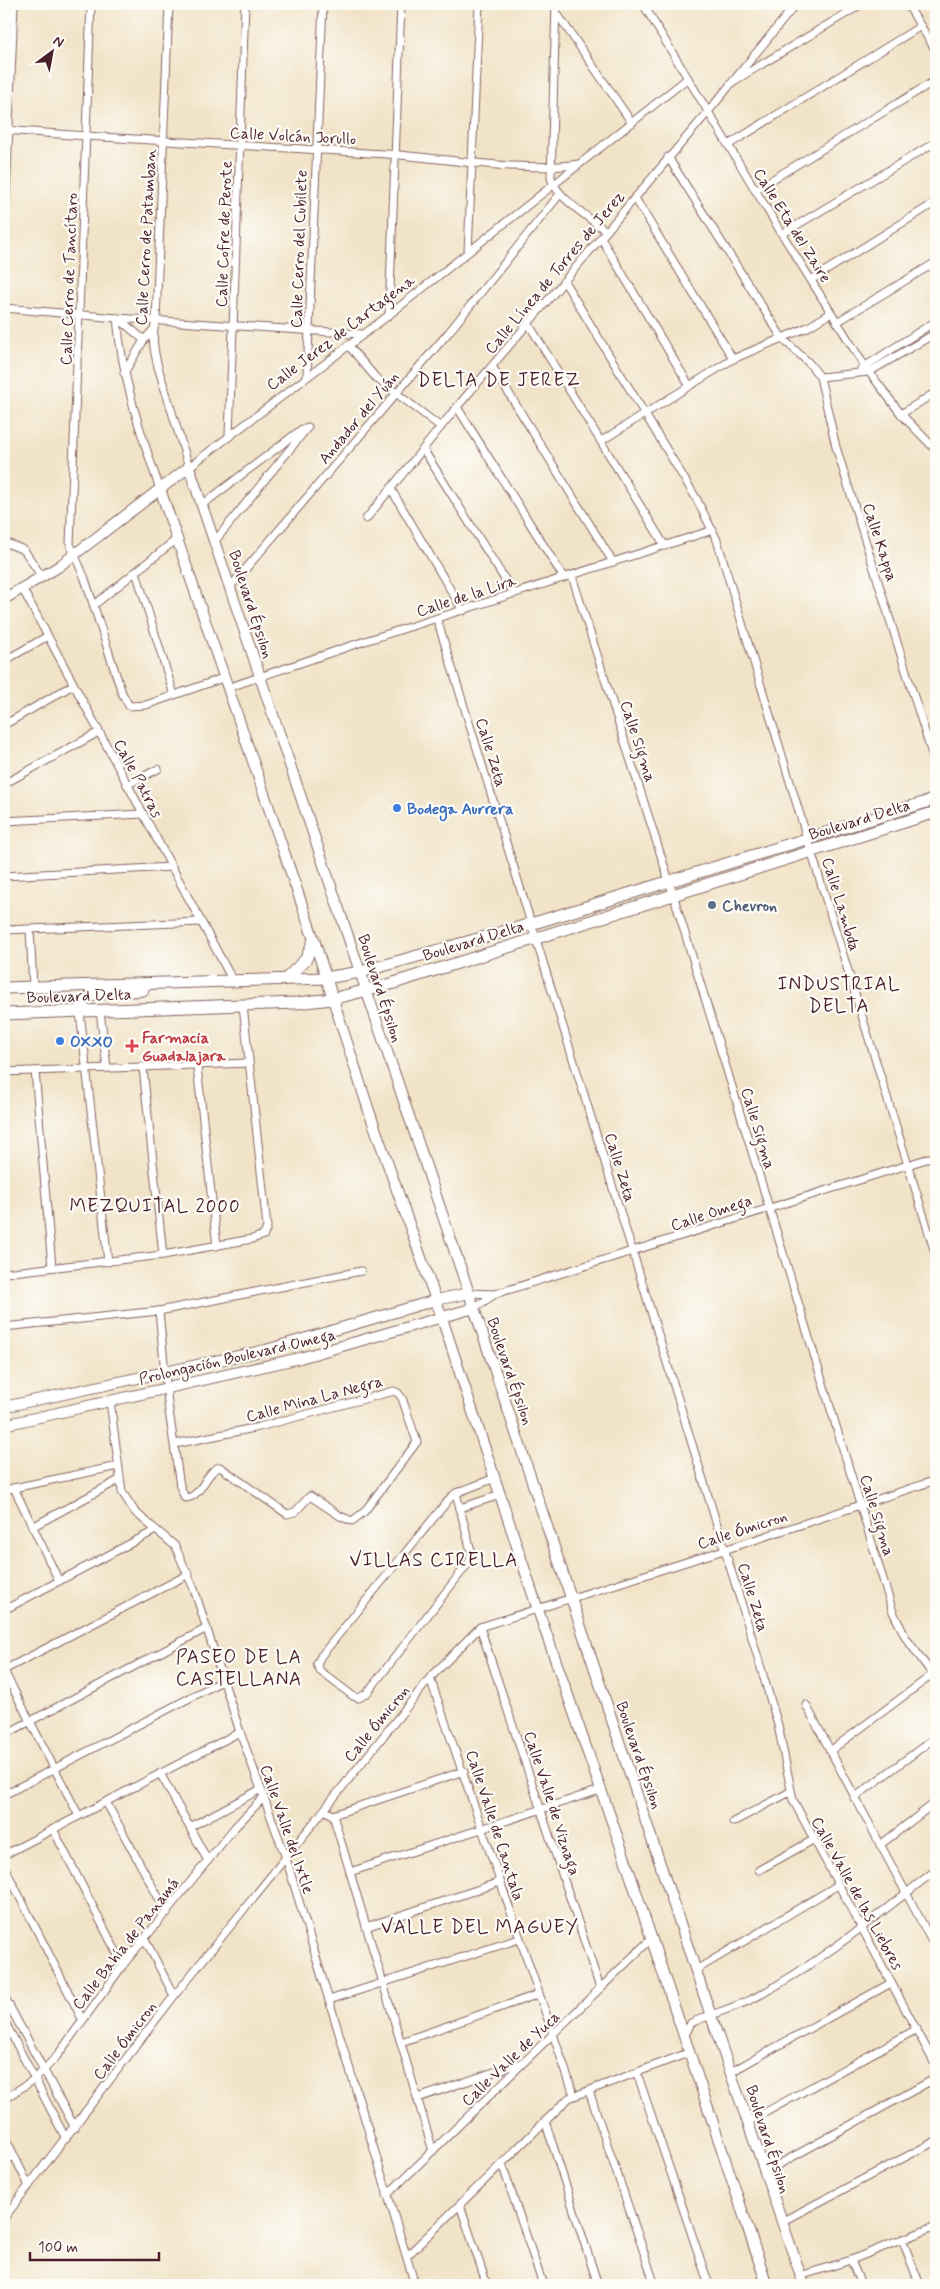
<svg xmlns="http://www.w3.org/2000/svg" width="940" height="2289" viewBox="0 0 940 2289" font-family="Mynerve,sans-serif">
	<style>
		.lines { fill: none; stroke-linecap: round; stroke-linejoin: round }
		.street-casing { stroke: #846462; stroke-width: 9 }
		.secondary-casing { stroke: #846462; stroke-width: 12 }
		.primary-casing { stroke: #846462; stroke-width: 13 }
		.street { stroke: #fff; stroke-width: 7 }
		.secondary { stroke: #fff; stroke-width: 10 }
		.primary { stroke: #fff; stroke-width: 11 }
		.shop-dot { fill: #3f7fe0; stroke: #fdfcf7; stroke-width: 2 }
		.service-dot { fill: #5c6f8a; stroke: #fdfcf7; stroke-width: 2 }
		.health-dot { fill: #e0444e; stroke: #fdfcf7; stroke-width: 2 }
		.labels { text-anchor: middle; stroke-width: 4.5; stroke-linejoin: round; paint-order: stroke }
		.street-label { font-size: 16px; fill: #4a1f2b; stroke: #fdfcf7 }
		.shop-label { font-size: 16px; font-weight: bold; fill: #366cbe; stroke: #fdfcf7; text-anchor: start }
		.service-label { font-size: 16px; font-weight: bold; fill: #4e5e75; stroke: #fdfcf7; text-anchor: start }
		.health-label { font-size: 16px; font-weight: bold; fill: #be3a42; stroke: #fdfcf7; text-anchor: start }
		.quarter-label { font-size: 19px; letter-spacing: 1px; fill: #4a1f2b; stroke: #fdfcf7 }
	</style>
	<rect width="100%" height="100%" fill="#fdfcf7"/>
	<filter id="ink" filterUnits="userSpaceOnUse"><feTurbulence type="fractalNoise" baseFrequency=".02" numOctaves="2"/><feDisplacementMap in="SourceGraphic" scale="10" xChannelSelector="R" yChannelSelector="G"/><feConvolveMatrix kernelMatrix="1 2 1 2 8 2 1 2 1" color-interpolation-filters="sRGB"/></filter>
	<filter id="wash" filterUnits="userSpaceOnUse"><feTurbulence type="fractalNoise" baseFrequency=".0096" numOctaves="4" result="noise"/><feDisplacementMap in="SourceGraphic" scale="20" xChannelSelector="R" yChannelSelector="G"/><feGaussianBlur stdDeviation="1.12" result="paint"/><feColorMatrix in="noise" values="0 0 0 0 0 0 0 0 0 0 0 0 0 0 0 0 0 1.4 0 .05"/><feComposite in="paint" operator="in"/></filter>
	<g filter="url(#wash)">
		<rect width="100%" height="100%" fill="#f1e3c7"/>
	</g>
	<g filter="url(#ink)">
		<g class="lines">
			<defs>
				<g id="street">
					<path d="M91 4 70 544 85 579 122 693 129 706 146 705 223 678"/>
					<path d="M169 4 156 320C151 336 154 351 158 367L189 467 389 315 688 78"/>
					<path d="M556 4 551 178C556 197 591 219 606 231"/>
					<path d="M643 4 782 234 864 365 901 414 936 450"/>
					<path d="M907 4 936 51"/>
					<path d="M556 12 632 123"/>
					<path d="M734 81 862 4"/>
					<path d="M4 130C131 140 259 146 386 154 446 158 521 173 579 164"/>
					<path d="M728 145 921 26"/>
					<path d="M668 157 782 338 809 363 820 377 836 447 936 767"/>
					<path d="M755 190 936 80"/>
					<path d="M635 198 733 359"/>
					<path d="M782 234 936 142"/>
					<path d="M601 238 689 385"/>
					<path d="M4 245 14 4"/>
					<path d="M468 252 479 4"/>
					<path d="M811 280 936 202"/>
					<path d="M564 281 696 498 717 540 807 838 936 1256"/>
					<path d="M4 308 117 318 362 334"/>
					<path d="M389 315 401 4"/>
					<path d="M117 318C122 378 140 432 160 489"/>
					<path d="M118 318 144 340"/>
					<path d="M837 322 936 262"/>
					<path d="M528 323 665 546"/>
					<path d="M348 345 376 378 441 427"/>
					<path d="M492 366 613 562"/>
					<path d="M861 369 936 321"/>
					<path d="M124 373 144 340 153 330"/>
					<path d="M307 376 323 4"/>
					<path d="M820 377 869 372 936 333"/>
					<path d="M457 407 564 578"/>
					<path d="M901 414 936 392"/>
					<path d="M229 436 245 4"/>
					<path d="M601 441 733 359 808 327 831 313"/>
					<path d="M423 449 514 594"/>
					<path d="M391 489 463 611"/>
					<path d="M202 505 302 429 308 427 215 541"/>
					<path d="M366 519 457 407 708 112 796 4"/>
					<path d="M4 542 24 550 42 577"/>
					<path d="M136 572 174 695"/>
					<path d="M572 576 669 881 893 1612 906 1638 936 1679"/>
					<path d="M231 586 449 332 560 194"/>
					<path d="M22 588 233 981"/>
					<path d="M94 605 178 538"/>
					<path d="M437 619 752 1638 778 1725 793 1800 936 2066"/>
					<path d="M4 661 46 637"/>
					<path d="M227 688 362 642 713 530"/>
					<path d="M4 725 73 685"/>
					<path d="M4 784 99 732"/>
					<path d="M127 785 158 769"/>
					<path d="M4 821 143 814"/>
					<path d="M4 876 172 867"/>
					<path d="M30 929 33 987"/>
					<path d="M4 930 201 922"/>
					<path d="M100 1011 107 1068"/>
					<path d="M80 1012 108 1262"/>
					<path d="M197 1066 217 1246"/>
					<path d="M143 1068 163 1255"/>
					<path d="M35 1071 52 1267"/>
					<path d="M4 1072 248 1063"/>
					<path d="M4 1273 163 1255 252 1239 264 1235 267 1227 243 1005"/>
					<path d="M469 1293 494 1294"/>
					<path d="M474 1308 495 1294 936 1156"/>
					<path d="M159 1311 168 1404 180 1486 185 1498C202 1498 205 1471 220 1467L287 1514 295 1512 310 1496 340 1516 352 1521 364 1512 417 1442 402 1398 398 1393 394 1391 259 1427 175 1444"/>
					<path d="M4 1327 159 1311 361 1271"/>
					<path d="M110 1401 122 1492 135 1512 175 1546 194 1589 240 1732 286 1858 415 2285"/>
					<path d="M14 1488 59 1581"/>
					<path d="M4 1490 118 1466"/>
					<path d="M456 1493 471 1551 470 1561 367 1693 359 1698 353 1696 320 1671 317 1664 321 1656 450 1498 456 1493 495 1478"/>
					<path d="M460 1508 500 1495"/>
					<path d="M32 1527 119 1480"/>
					<path d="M4 1610 156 1530"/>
					<path d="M480 1627 600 1988"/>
					<path d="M4 1670 189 1574"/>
					<path d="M4 1671 79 1816"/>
					<path d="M430 1678 574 2095"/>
					<path d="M806 1705 936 1949"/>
					<path d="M4 1735 207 1628"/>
					<path d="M830 1751 936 1672"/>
					<path d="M160 1773 208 1861"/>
					<path d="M4 1795 224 1680"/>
					<path d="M854 1798 936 1737"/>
					<path d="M106 1802 167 1913"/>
					<path d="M324 1810 333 1815 464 1771"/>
					<path d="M333 1815 433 2151"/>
					<path d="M733 1822 790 1792"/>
					<path d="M190 1827 261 1789"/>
					<path d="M53 1829 123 1965"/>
					<path d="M880 1845 936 1802"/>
					<path d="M4 1855 240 1732"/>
					<path d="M4 1866 82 2019"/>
					<path d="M759 1870 813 1840"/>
					<path d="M350 1872 600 1790"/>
					<path d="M366 1927 500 1882"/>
					<path d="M145 1939 174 1996"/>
					<path d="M696 1970 838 1885"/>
					<path d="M4 1996 75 2128"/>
					<path d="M329 2000 519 1939"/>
					<path d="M4 2020 66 2139"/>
					<path d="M684 2037 691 2023C713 2013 736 2008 758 1996 822 1961 879 1914 936 1870"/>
					<path d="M401 2042 539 1994"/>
					<path d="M731 2072 891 1983"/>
					<path d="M637 2073 709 2285"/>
					<path d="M589 2091 655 2285"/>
					<path d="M418 2098 523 2062"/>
					<path d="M4 2099 35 2079 57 2056 123 1965 235 1827 264 1797"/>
					<path d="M545 2121 598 2285"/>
					<path d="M748 2122 917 2029"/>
					<path d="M4 2135 29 2186"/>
					<path d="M4 2161 14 2156"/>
					<path d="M502 2164 543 2285"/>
					<path d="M765 2172 936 2078"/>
					<path d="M387 2195 651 1939"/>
					<path d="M460 2205 487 2285"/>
					<path d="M4 2218 174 1996 324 1810 430 1678 480 1627 724 1550 936 1480"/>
					<path d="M781 2222 936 2141"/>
					<path d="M902 2239 920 2285"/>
					<path d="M407 2256 569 2098 688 2053"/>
					<path d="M851 2260 861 2285"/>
					<path d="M800 2276 851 2260 936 2226"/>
				</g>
				<g id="secondary">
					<path d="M160 489 314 940 369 1111 436 1300 538 1610 623 1853 767 2285"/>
					<path d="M4 599 58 567 189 467 474 1308 711 2016 804 2285"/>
					<path d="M4 1407 266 1350 436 1300 469 1293"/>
					<path d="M4 1425 300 1358 474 1308"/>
				</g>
				<g id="primary">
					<path d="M286 979 306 959 314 940"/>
					<path d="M4 988 325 978 361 972 531 924 936 799"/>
					<path d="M80 1012 83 1001 95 994 143 990"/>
					<path d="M4 1014 297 1003 332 999 391 984 936 812"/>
				</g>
			</defs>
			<use href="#street" class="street-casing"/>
			<use href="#secondary" class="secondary-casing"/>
			<use href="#primary" class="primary-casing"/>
			<use href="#street" class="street"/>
			<use href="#secondary" class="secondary"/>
			<use href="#primary" class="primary"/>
		</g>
	</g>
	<g class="shop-dot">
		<circle cx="397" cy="808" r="5"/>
		<circle cx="60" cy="1041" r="5"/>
	</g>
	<circle class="service-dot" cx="712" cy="905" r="5"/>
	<path class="health-dot" d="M129.5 1038.5h5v5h5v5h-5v5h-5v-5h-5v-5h5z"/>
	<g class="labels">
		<g class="street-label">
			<text transform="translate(293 135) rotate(3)" y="6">Calle Volcán Jorullo</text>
			<text transform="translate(793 225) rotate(58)" y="6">Calle Eta del Zaire</text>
			<text transform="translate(223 234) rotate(-88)" y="6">Calle Cofre de Perote</text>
			<text transform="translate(145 237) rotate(-87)" y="6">Calle Cerro de Patamban</text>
			<text transform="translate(298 249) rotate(-88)" y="6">Calle Cerro del Cubilete</text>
			<text transform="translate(554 272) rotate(-50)" y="6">Calle Línea de Torres de Jerez</text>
			<text transform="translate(68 279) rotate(-88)" y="6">Calle Cerro de Tancítaro</text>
			<text transform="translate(340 332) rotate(-37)" y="6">Calle Jerez de Cartagena</text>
			<text transform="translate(358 417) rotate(-50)" y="6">Andador del Yuán</text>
			<text transform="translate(881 542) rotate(72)" y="6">Calle Kappa</text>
			<text transform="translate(466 595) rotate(-18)" y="6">Calle de la Lira</text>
			<text transform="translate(252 604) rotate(72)" y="6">Boulevard Épsilon</text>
			<text transform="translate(639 741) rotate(72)" y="6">Calle Sigma</text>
			<text transform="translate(492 752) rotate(73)" y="6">Calle Zeta</text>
			<text transform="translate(139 778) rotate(62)" y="6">Calle Patras</text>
			<text transform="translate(859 819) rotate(-17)" y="6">Boulevard Delta</text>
			<text transform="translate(842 904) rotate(73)" y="6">Calle Lambda</text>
			<text transform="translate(473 940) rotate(-17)" y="6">Boulevard Delta</text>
			<text transform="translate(381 988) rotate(72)" y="6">Boulevard Épsilon</text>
			<text transform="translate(79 995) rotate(-2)" y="6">Boulevard Delta</text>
			<text transform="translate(759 1128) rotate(73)" y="6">Calle Sigma</text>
			<text transform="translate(621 1167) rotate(73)" y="6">Calle Zeta</text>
			<text transform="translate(711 1212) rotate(-18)" y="6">Calle Omega</text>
			<text transform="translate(237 1356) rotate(-13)" y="6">Prolongación Boulevard Omega</text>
			<text transform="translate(511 1371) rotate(71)" y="6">Boulevard Épsilon</text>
			<text transform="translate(314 1398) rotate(-15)" y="6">Calle Mina La Negra</text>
			<text transform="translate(878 1515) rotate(73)" y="6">Calle Sigma</text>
			<text transform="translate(742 1529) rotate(-18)" y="6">Calle Ómicron</text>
			<text transform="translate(754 1597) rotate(73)" y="6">Calle Zeta</text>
			<text transform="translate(376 1723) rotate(-51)" y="6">Calle Ómicron</text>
			<text transform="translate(640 1755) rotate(71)" y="6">Boulevard Épsilon</text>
			<text transform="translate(553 1803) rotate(72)" y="6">Calle Valle de Viznaga</text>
			<text transform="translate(496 1825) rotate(72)" y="6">Calle Valle de Cantala</text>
			<text transform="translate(288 1829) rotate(71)" y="6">Calle Valle del Ixtle</text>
			<text transform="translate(858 1893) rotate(61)" y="6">Calle Valle de las Liebres</text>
			<text transform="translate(125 1943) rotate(-52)" y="6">Calle Bahía de Panamá</text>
			<text transform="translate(124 2040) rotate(-53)" y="6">Calle Ómicron</text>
			<text transform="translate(510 2058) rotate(-44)" y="6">Calle Valle de Yuca</text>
			<text transform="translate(769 2139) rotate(72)" y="6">Boulevard Épsilon</text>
		</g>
		<g class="shop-label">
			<text x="407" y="814">Bodega Aurrera</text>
			<text x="70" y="1047">OXXO</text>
		</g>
		<g class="service-label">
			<text x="722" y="911">Chevron</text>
		</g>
		<g class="health-label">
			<text x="142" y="1043">Farmacia<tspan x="142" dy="18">Guadalajara</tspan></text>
		</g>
		<g class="quarter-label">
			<text x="499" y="386">DELTA DE JEREZ</text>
			<text x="839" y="990">INDUSTRIAL<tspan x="839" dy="22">DELTA</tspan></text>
			<text x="155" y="1212">MEZQUITAL 2000</text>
			<text x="434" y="1566">VILLAS CIRELLA</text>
			<text x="239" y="1663">PASEO DE LA<tspan x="239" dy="22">CASTELLANA</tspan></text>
			<text x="480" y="1933">VALLE DEL MAGUEY</text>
		</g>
	</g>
	<rect width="940" height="2289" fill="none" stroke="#fdfcf7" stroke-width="20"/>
	<g transform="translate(52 52) rotate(32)" stroke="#fdfcf7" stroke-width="4" paint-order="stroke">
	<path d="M0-4L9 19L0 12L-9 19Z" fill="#4a1f2b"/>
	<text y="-8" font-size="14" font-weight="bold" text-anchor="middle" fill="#4a1f2b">N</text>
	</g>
	<path d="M30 2252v8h129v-8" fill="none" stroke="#4a1f2b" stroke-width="2.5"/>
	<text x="38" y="2252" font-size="15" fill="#4a1f2b" stroke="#fdfcf7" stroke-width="4" paint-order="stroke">100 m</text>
</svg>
